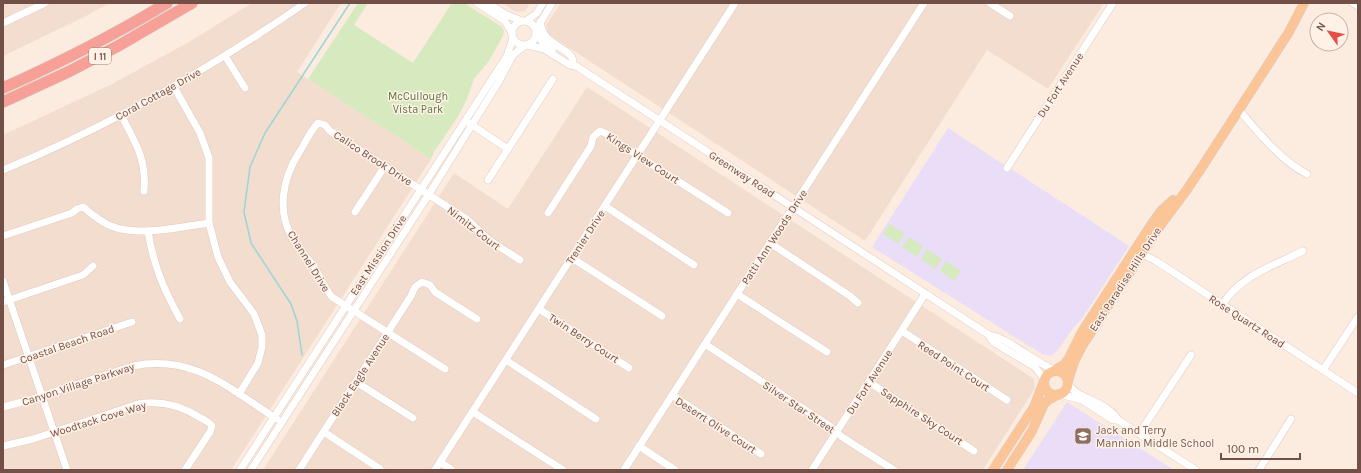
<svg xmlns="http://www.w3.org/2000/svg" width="1361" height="473" viewBox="0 0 1361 473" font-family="Karla,sans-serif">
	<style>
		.residential { fill: #f3ddce }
		.education { fill: #e9ddf8 }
		.green { fill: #d7e9bf }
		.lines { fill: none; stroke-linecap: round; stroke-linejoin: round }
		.stream { stroke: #9bd6d5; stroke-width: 1.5 }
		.minor-casing { stroke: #e1c9bf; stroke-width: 8 }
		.major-casing { stroke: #d8cecc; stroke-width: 10 }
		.highway-casing { stroke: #d8cecc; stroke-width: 12 }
		.minor { stroke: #fff; stroke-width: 7 }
		.major { stroke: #fbc598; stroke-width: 9 }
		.highway { stroke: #f6a097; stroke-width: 11 }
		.labels { text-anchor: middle; stroke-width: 3; stroke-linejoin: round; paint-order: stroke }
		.shield { fill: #fff1e6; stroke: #9c8077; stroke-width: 1 }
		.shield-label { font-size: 10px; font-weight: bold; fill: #725048 }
		.street-label { font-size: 11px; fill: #725048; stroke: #fff1e6 }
		.park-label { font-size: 11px; fill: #5a7840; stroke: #fff1e6 }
		.education-label { font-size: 11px; fill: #785e54; stroke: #fff1e6; text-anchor: start }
	</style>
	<rect width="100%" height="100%" fill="#fcece0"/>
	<g class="residential">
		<path d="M3 3H110L82 18 3 56Z"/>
		<path d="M252 3H341L297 72 431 159 231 470H3V135L110 85 189 42Z"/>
		<path d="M502 3H530L525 11 519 12 514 11Z"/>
		<path d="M561 3H1104L1048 89 987 50 865 241 548 34 546 25Z"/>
		<path d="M587 87 1034 379 1035 388 983 470H263L454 173 508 209Z"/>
	</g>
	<g class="education">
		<path d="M948 128 1129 246 1081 320 1073 328 1058 350 1051 356 1042 354 872 247Z"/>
		<path d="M1067 402 1174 470H1023Z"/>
	</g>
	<g class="green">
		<path d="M358 3H368L354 25 413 63 452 3H464L502 27 504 30 503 36 488 62 474 79 467 99 459 115 434 152 431 159 308 79Z"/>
		<path d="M890 224 905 234 898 244 883 234Z"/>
		<path d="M909 237 923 246 917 257 902 247Z"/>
		<path d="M927 249 942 259 935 269 921 259Z"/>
		<path d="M946 261 961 271 954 281 940 271Z"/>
	</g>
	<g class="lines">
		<path class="stream" d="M302 355 297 321 291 304 251 243 244 212 250 167 265 133 350 3"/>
		<defs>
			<g id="minor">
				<path d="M477 3 505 21 512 33"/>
				<path d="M487 3 507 15 522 21"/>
				<path d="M990 3 1010 16"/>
				<path d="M1353 3 1358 6"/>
				<circle cx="524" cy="33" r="12"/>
				<path d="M526 21 537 13 543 3"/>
				<path d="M540 22C543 47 570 46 573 61"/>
				<path d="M3 23 45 3"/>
				<path d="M539 25 552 3"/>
				<path d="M537 34 543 43 553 49"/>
				<path d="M527 45 544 49 570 65 576 66 989 335C1008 338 1033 361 1054 370"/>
				<path d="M225 56 245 88"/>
				<path d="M174 87 200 133 209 158V223L218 257 230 282 254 314 262 335V347L258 363 239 394"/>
				<path d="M1239 110C1259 133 1280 160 1307 174"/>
				<path d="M121 115C135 142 147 159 144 191"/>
				<path d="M469 123 508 149"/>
				<path d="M1007 168 1113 3"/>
				<path d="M3 170C110 126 210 69 305 3"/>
				<path d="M488 180 553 79"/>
				<path d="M605 206 694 265"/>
				<path d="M355 212 385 166"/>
				<path d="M548 213 591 146 593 137 600 131 607 134 612 139 728 213"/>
				<path d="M148 231C153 264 164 290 180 319"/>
				<path d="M3 236 72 213 77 209 83 207C92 214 99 221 111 226 138 237 180 227 209 223"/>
				<path d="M770 243 850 296 858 303"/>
				<path d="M1139 252 1156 261 1358 393"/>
				<path d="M572 258 662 316"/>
				<path d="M3 281 67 470"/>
				<path d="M737 294 827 352"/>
				<path d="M3 302 83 275 93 266"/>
				<path d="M1222 305C1241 275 1273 266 1303 251"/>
				<path d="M539 309 629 368"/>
				<path d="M902 331 1007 400"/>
				<path d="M989 335 993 342 1035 367 1044 379"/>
				<path d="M705 344 831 427 842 437 894 470"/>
				<path d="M506 360 596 419"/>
				<path d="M3 365 132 322"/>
				<path d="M445 369 332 297C325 289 321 278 315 268 309 259 300 251 294 241 276 212 282 179 300 151 306 142 310 131 318 123L325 125 330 131 468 220 489 240 520 260"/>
				<path d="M1323 370 1358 317"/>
				<path d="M356 382 413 418"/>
				<path d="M869 382 974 451"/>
				<path d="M1068 384C1071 387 1073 390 1077 393 1089 400 1112 407 1118 420"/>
				<path d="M1060 394 1082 400 1113 420H1118L1196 470"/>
				<path d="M672 395 761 454"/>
				<path d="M3 407 26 401 133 366C194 354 228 388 277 419"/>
				<path d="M473 412 563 470"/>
				<path d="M324 432 380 469"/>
				<path d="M1139 434 1191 355"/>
				<path d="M3 446 33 439 138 404C160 400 180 405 199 417 205 420 208 421 212 426L210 432 185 470"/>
				<path d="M639 446 675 470"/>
				<path d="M440 462 452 470"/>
				<path d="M240 470 507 56 513 38"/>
				<path d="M251 470 429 194 498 83 513 55 524 46"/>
				<path d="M299 470 411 296 415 287 422 282 430 285 435 292 477 319"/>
				<path d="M435 470 735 3"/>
				<path d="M624 470 924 3"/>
				<path d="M812 470 925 294"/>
				<path d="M1259 470 1291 419"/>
			</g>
			<g id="major">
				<path d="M1055 370 1065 364 1069 358 1082 332 1151 225 1161 211 1173 200"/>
				<circle cx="1056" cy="383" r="12"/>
				<path d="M1068 381 1074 362 1082 346 1162 223 1186 191 1204 164 1289 32 1304 3"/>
				<path d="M993 470 1034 407 1044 381"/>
				<path d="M1007 470 1032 431 1044 404 1048 400 1059 394"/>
			</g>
			<g id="highway">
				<path d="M3 88C59 63 114 35 167 3"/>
				<path d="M3 102 68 72 118 46 192 3"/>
			</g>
		</defs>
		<use href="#minor" class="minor-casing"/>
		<use href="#major" class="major-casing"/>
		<use href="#highway" class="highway-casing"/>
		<use href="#minor" class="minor"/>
		<use href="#major" class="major"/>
		<use href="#highway" class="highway"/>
	</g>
	<defs>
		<symbol id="school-square" viewBox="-11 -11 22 22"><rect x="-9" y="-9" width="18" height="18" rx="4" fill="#8d6e63" stroke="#fff1e6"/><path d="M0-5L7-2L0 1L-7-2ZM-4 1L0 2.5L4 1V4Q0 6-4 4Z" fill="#fff"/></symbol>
	</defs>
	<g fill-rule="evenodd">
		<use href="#school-square" x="1073" y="426" width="20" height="20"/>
	</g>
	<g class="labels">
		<rect class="shield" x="89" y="48" width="22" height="16" rx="3"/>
		<g class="shield-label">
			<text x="100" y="60">I 11</text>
		</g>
		<g class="street-label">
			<text transform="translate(1060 85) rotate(-57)" y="4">Du Fort Avenue</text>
			<text transform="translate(158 94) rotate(-29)" y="4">Coral Cottage Drive</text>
			<text transform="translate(373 158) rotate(33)" y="4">Calico Brook Drive</text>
			<text transform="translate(643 158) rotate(33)" y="4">Kings View Court</text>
			<text transform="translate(742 174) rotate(33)" y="4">Greenway Road</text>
			<text transform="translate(474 228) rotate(38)" y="4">Nimitz Court</text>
			<text transform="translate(585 237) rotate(-57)" y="4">Trenier Drive</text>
			<text transform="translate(774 237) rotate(-57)" y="4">Patti Ann Woods Drive</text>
			<text transform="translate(378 255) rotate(-57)" y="4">East Mission Drive</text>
			<text transform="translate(309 261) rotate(58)" y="4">Channel Drive</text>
			<text transform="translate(1125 279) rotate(-57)" y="4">East Paradise Hills Drive</text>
			<text transform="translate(1247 321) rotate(33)" y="4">Rose Quartz Road</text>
			<text transform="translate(584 338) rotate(33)" y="4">Twin Berry Court</text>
			<text transform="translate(67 344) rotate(-19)" y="4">Coastal Beach Road</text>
			<text transform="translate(954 366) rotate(33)" y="4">Reed Point Court</text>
			<text transform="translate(360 375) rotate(-57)" y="4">Black Eagle Avenue</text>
			<text transform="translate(869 382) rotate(-57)" y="4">Du Fort Avenue</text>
			<text transform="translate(78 384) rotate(-18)" y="4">Canyon Village Parkway</text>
			<text transform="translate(799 407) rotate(34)" y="4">Silver Star Street</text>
			<text transform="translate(922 416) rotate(33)" y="4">Sapphire Sky Court</text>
			<text transform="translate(98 419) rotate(-17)" y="4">Woodtack Cove Way</text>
			<text transform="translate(716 425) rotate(33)" y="4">Deserrt Olive Court</text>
		</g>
		<g class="park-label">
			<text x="418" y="100">McCullough<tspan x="418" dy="13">Vista Park</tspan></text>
		</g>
		<g class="education-label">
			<text x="1096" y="434">Jack and Terry<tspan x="1096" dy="13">Mannion Middle School</tspan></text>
		</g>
	</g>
	<rect width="1361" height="473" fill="none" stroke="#725048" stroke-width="8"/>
	<g transform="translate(1329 32) rotate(303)"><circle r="19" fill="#fff1e6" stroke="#c7b1a7"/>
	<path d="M0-3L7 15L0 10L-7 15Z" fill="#e64e45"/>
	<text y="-6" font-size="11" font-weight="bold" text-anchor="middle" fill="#725048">N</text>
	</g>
	<path d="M1221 453v6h79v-6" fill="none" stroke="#725048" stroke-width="2"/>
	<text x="1227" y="453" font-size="12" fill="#725048" stroke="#fff1e6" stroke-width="3" paint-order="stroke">100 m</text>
</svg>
